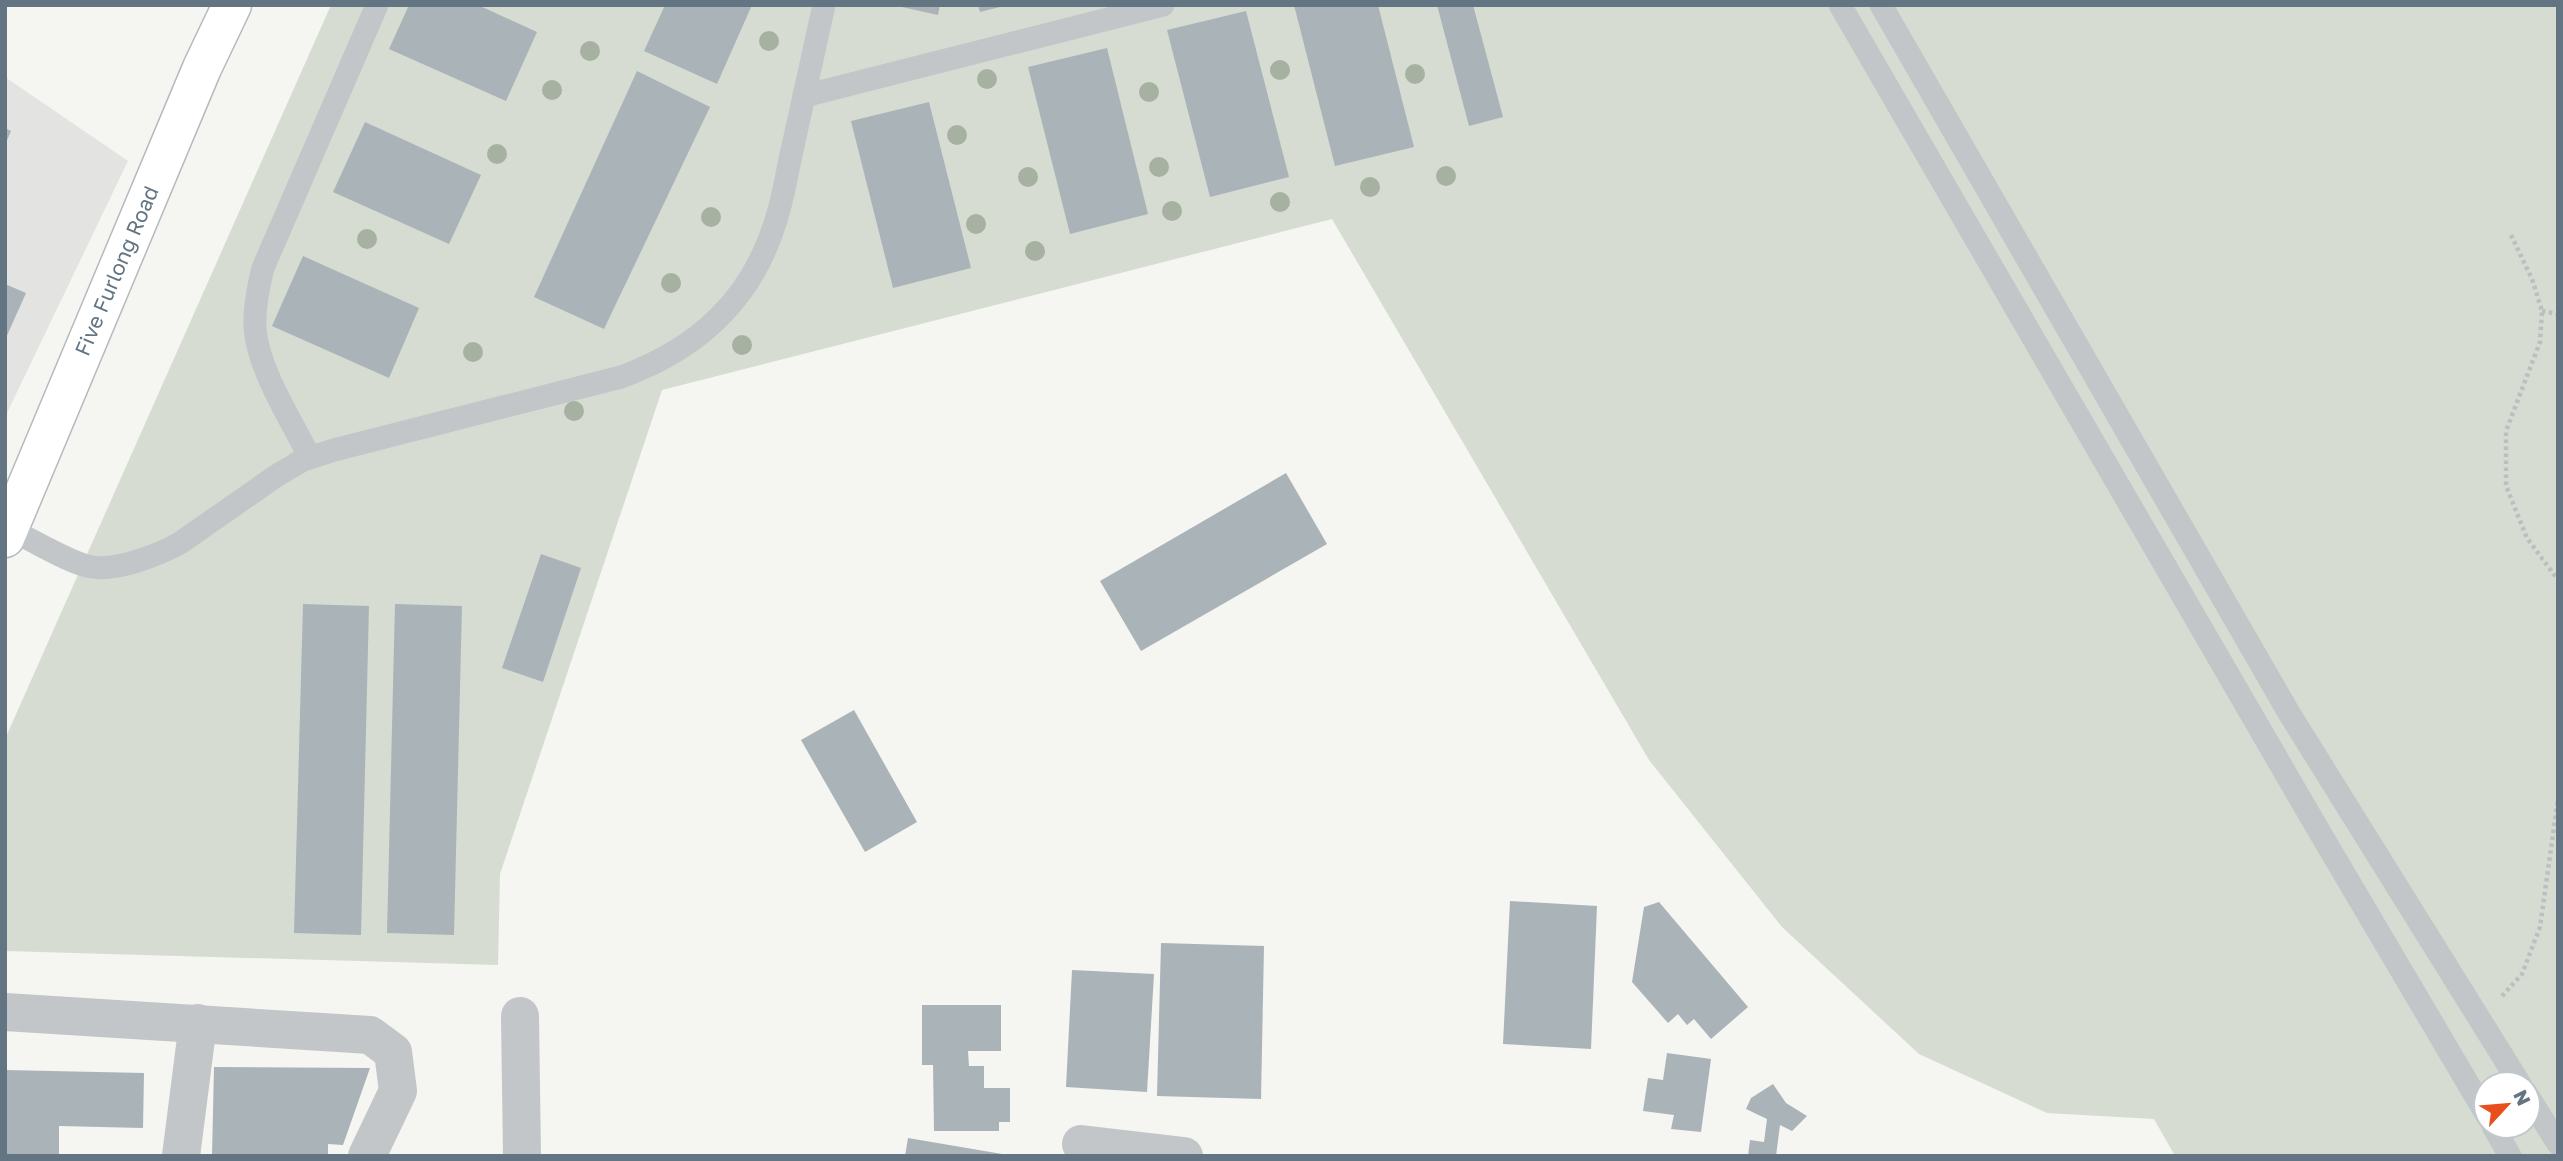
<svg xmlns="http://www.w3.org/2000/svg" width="2563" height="1161" viewBox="0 0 2563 1161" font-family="'Golos Text',sans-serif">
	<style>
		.built { fill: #e3e4e2 }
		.green { fill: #d6dcd2; fill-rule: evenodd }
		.building { fill: #aab3b8 }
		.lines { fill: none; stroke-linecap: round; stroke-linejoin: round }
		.secondary-casing { stroke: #b4babe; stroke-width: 41 }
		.path { stroke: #bcbec0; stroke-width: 4.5; stroke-dasharray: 3.5 3.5; stroke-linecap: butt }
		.lane { stroke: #c2c6c9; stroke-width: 23 }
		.street { stroke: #c2c6c9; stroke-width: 38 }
		.secondary { stroke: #fff; stroke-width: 38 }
		.tree { fill: #a7b1a2 }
		.labels { text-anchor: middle; stroke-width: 7; stroke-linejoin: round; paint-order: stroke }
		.street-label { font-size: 21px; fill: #637583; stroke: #fff }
	</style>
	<rect width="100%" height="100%" fill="#f5f5f1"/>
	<path class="built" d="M5 77 128 161 5 417Z"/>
	<path class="green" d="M331 5H2558V1156H2175L2154 1119 2047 1113 1919 1054 1782 927 1649 760 1332 219 662 390 500 874 498 965 5 951V739ZM2486 1084H2528V1126H2486Z"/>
	<g class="building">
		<path d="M409 5H478L537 32 506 101 389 49Z"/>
		<path d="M665 5H752L717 84 644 51Z"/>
		<path d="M893 5H940L938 15Z"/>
		<path d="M978 5H1003L1004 6 980 12Z"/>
		<path d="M1294 5H1378L1414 147 1335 166Z"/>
		<path d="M1437 5H1473L1503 117 1469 126Z"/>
		<path d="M1246 11 1289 177 1210 197 1167 30Z"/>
		<path d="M1107 48 1148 214 1070 234 1028 67Z"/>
		<path d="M637 71 710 107 604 329 534 297Z"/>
		<path d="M929 102 971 268 893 288 851 121Z"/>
		<path d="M365 122 481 175 449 244 333 192Z"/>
		<path d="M5 128 11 131 5 145Z"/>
		<path d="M303 256 419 308 389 378 272 326Z"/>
		<path d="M5 284 26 293 5 340Z"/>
		<path d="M1286 473 1327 544 1141 651 1100 581Z"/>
		<path d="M541 554 581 568 543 682 502 668Z"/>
		<path d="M303 604 369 606 361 935 294 933Z"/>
		<path d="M395 604 462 606 454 935 387 933Z"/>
		<path d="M854 710 917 822 865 852 801 740Z"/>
		<path d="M1510 901 1597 906 1591 1049 1503 1044Z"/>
		<path d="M1659 902 1748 1007 1711 1039 1694 1019 1687 1025 1678 1014 1668 1023 1632 982 1644 907Z"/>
		<path d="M1161 943 1264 946 1261 1099 1157 1096Z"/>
		<path d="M1072 970 1154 974 1147 1092 1066 1087Z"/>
		<path d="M922 1005H1001V1051H968L969 1066H984V1088H1010V1122H999V1131H934L933 1065H922Z"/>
		<path d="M1667 1053 1711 1059 1701 1132 1671 1129 1674 1115 1643 1111 1648 1078 1663 1080Z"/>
		<path d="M214 1067 370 1068 343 1145 328 1144V1156H212Z"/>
		<path d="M5 1070 144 1073 143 1128 59 1126V1156H5Z"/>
		<path d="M1773 1084 1786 1103 1807 1116 1792 1131 1780 1125 1776 1156H1748L1750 1140 1764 1142 1767 1119 1746 1109 1751 1098Z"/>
		<path d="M908 1138 1002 1154V1156H905Z"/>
	</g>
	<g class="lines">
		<defs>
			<path id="secondary" d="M5 538 202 68 232 5"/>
		</defs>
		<use href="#secondary" class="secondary-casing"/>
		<g class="path">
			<path d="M2511 235 2532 279 2542 311 2540 342 2506 431V486L2527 538 2558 580"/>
			<path d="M2542 311 2558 314"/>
			<path d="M2502 996 2522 974 2540 927 2558 799"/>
		</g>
		<g class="lane">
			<path d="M1840 5 2319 831 2486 1114"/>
			<path d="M1881 5 2289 713 2520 1084"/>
			<path d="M804 96 1163 5"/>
			<path d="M310 458C292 421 257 368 255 327 254 307 258 288 263 268L377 5"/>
			<path d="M9 529C29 538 73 565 92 567 118 571 158 555 180 543L276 476 303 460 334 450 621 377C698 349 752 300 776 220 784 196 787 171 793 146 803 99 814 52 824 5"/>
			<path d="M2528 1096 2558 1144"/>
			<path d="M2493 1126 2510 1156"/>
		</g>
		<g class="street">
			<path d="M5 1012 370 1035 393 1052 398 1091 367 1156"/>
			<path d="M520 1016 522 1156"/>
			<path d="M1081 1144 1184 1156"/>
			<path d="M181 1156 198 1023"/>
		</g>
		<use href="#secondary" class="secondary"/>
	</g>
	<g class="tree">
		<circle cx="769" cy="41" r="10"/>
		<circle cx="590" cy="51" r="10"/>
		<circle cx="1280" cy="70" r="10"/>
		<circle cx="1415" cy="74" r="10"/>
		<circle cx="987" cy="79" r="10"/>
		<circle cx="552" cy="90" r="10"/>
		<circle cx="1149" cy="92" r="10"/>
		<circle cx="957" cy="135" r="10"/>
		<circle cx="497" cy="154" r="10"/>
		<circle cx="1159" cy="167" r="10"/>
		<circle cx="1446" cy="176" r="10"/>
		<circle cx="1028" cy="177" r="10"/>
		<circle cx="1370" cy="187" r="10"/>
		<circle cx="1280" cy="202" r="10"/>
		<circle cx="1172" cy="211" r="10"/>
		<circle cx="711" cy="217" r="10"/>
		<circle cx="976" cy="224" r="10"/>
		<circle cx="367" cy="239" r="10"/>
		<circle cx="1035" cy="251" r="10"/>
		<circle cx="671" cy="283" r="10"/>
		<circle cx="742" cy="345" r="10"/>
		<circle cx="473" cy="352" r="10"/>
		<circle cx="574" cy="411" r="10"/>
	</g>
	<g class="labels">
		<g class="street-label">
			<text transform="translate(117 271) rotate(-67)" y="7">Five Furlong Road</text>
		</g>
	</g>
	<rect width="2563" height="1161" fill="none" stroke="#637583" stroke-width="14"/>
	<g transform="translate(2507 1105) rotate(64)"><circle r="33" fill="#ffffff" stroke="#c1c8cd" stroke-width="2"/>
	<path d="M0-5L12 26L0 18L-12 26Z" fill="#e94e1d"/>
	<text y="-10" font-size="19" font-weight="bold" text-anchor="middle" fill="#637583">N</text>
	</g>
</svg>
